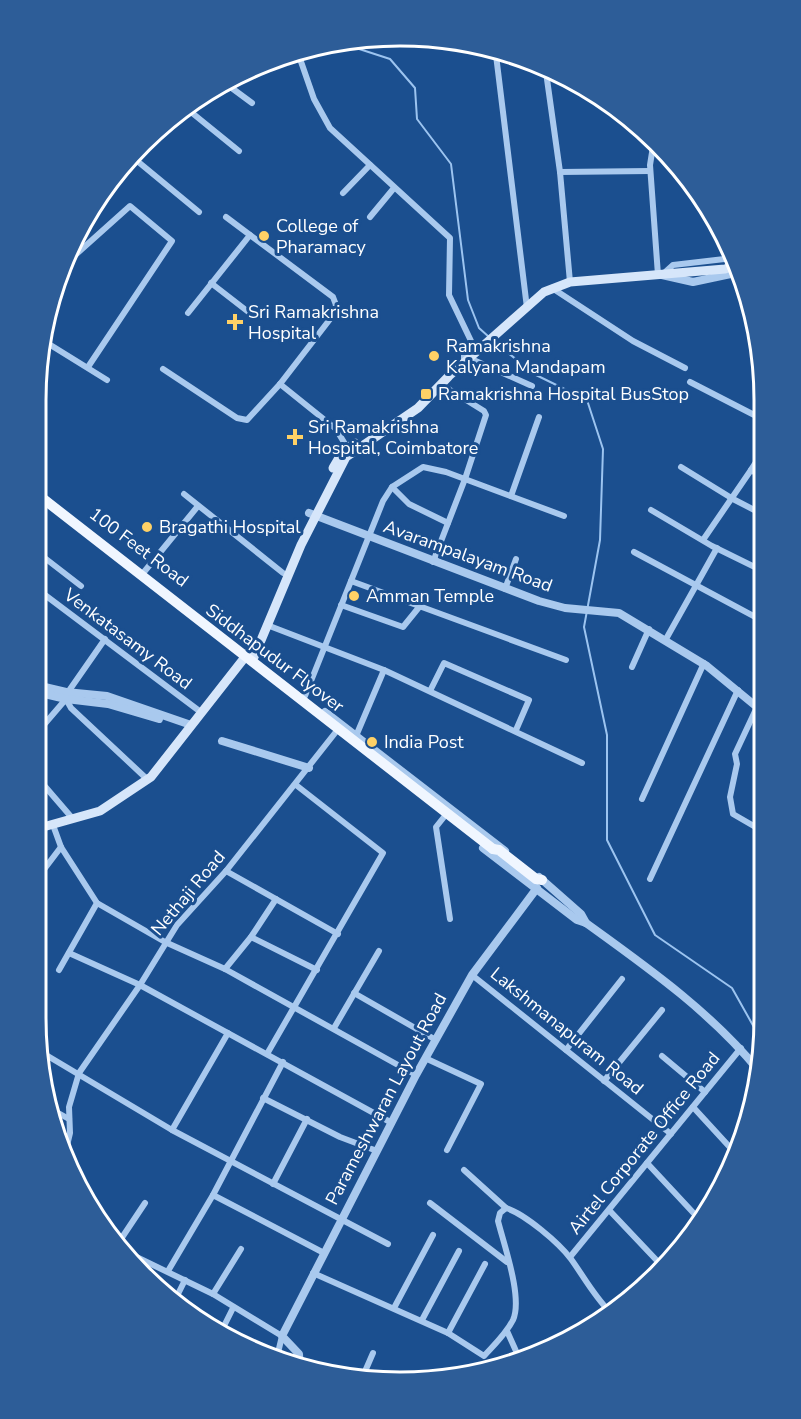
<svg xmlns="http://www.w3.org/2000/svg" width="801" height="1419" viewBox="0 0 801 1419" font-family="'Nunito Sans',sans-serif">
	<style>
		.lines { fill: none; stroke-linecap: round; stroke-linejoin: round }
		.stream { stroke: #9cc4f0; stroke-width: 2 }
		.minor { stroke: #a9c9ee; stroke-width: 6 }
		.tertiary { stroke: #a9c9ee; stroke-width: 8 }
		.secondary { stroke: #d6e6fa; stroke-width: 9 }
		.primary { stroke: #f0f6ff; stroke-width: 10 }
		.primary-bridge { stroke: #f0f6ff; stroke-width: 10 }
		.poi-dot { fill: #ffd166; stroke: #1b4f8f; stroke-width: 2 }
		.labels { text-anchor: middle; stroke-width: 6; stroke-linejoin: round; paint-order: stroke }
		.poi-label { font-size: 18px; fill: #fff; stroke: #1b4f8f; text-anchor: start }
		.street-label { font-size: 18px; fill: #fff; stroke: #1b4f8f }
		.rim { fill: none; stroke: #fff; stroke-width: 3 }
	</style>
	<rect width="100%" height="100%" fill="#1b4f8f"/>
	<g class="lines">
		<g class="stream">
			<path d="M350 46 390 59 415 88 417 119 451 164 468 300 479 328 489 337"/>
			<path d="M493 341 536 375 587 400 603 449 600 540 584 627 607 735V840L655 935 732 988 764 1045"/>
		</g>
		<g class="minor">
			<path d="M298 53 314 99 330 128 450 238 449 295 472 343 464 354V362"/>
			<path d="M496 55 527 308"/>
			<path d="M546 72 560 172 570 282"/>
			<path d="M229 86 252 103"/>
			<path d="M186 108 239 151"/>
			<path d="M654 140 650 165 658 275"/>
			<path d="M136 160 199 212"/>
			<path d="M560 172 650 171"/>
			<path d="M343 193 370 165"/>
			<path d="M370 217 394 188"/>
			<path d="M63 266 130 206 172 241 88 367"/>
			<path d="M662 275 673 265 733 258"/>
			<path d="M211 283 251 314"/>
			<path d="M552 288 633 341 685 368"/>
			<path d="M188 313 250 235"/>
			<path d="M44 341 107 380"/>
			<path d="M469 358 532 386"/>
			<path d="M163 369 237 418 247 420 280 384 334 314 336 305 333 297 226 217"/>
			<path d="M690 382 762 419"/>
			<path d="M280 384 336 429 348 449"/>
			<path d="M762 453 751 470 762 476"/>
			<path d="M681 467 733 499 762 514"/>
			<path d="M392 487 409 504 448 523"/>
			<path d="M184 494 283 573"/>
			<path d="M511 496 539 417"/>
			<path d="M37 509 42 502"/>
			<path d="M651 510 712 546 763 571"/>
			<path d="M703 540 751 470"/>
			<path d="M37 552 81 586"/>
			<path d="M634 552 763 621"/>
			<path d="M433 562 465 479 486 415 484 411 442 385"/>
			<path d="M144 572 198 506"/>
			<path d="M351 581 566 660"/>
			<path d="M37 589 202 713"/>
			<path d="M505 589 516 559"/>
			<path d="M341 605 403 627 420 606"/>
			<path d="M267 625 384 670 582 763"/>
			<path d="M666 639 717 548"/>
			<path d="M632 667 649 629"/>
			<path d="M430 691 444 663 529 700 516 730"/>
			<path d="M66 695 105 639"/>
			<path d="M305 696 383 501 392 487 423 467 446 472 564 516"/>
			<path d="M757 707 735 754 737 764 730 797 733 814 764 832"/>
			<path d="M36 734 66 699 71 708 148 780"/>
			<path d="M356 736 384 670"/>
			<path d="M36 776 73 819"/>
			<path d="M642 799 704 663"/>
			<path d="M444 817 436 827 450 919"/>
			<path d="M53 825 61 847 97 903 165 942 225 969 416 1075"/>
			<path d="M226 871 338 934"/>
			<path d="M650 879 738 690"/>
			<path d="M36 880 61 847"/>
			<path d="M251 937 317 970"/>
			<path d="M69 953 140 985 392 1123"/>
			<path d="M225 969 251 937 276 899"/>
			<path d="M59 970 97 903"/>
			<path d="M764 972 756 995 764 1004"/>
			<path d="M472 975 671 1134"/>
			<path d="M354 993 436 1040"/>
			<path d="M334 1028 379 951"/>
			<path d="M566 1050 622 979"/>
			<path d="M41 1052 172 1130 388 1244"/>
			<path d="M267 1054 383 853 296 785"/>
			<path d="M662 1056 705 1092"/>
			<path d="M425 1058 481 1084 447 1150"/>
			<path d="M604 1081 662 1010"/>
			<path d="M263 1098 340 1137 377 1151"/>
			<path d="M693 1107 737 1155"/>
			<path d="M51 1109 69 1119"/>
			<path d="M172 1130 228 1033"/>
			<path d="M65 1154 70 1133 69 1107 79 1073 140 985 177 925 226 871 339 728"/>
			<path d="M647 1163 700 1220"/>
			<path d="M464 1170 506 1208"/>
			<path d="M273 1184 307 1119"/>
			<path d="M213 1195 283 1062"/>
			<path d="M430 1203 507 1262"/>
			<path d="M609 1210 662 1266"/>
			<path d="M117 1245 145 1203"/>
			<path d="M122 1250 213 1294 282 1336 277 1357"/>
			<path d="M570 1257 741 1048"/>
			<path d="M168 1271 213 1195 324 1253"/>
			<path d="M313 1273 448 1333 484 1356C494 1345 506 1334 513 1320 523 1298 504 1245 498 1221L500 1213 506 1208C525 1214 559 1243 571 1259 584 1277 594 1296 610 1312"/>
			<path d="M213 1294 241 1249"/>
			<path d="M175 1300 185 1280"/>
			<path d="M394 1308 433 1235"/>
			<path d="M422 1320 459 1251"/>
			<path d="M507 1331 520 1360"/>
			<path d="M221 1332 233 1308"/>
			<path d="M448 1333 485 1264"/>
			<path d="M363 1376 373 1353"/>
		</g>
		<g class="tertiary">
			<path d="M662 275 693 282 740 272"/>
			<path d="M309 513 539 601 565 608 619 613 707 666 763 712"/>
			<path d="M36 685 66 692 107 696 191 725"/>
			<path d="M36 692 66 699 108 704 159 719"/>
			<path d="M325 712 505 851"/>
			<path d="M222 741 309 768"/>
			<path d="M483 848 577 920 586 923C647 967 711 1012 759 1071"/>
			<path d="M539 877 581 914 586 923"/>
			<path d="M300 1368 299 1354 282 1336 416 1075 472 975 537 888"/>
		</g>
		<g class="secondary">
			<path d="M333 468 343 451 355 443"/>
			<path d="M254 657 301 545 346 457 418 408 449 376 544 292 570 282 725 269 737 265"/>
			<path d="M36 829 100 811 151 777 249 652"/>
		</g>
		<path class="primary" d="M493 849 499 850 536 879 542 880"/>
		<path class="primary-bridge" d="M37 494 493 849"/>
	</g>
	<g class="poi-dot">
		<circle cx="264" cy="236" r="6"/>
		<path d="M232 313h6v6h6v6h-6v6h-6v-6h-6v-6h6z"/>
		<circle cx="434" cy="356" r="6"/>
		<rect x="420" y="388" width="12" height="12" rx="3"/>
		<path d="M292 428h6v6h6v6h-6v6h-6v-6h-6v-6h6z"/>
		<circle cx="147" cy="527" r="6"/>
		<circle cx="354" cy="596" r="6"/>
		<circle cx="372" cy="742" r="6"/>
	</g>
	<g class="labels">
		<g class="poi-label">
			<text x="276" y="232">College of<tspan x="276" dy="21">Pharamacy</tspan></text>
			<text x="248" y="318">Sri Ramakrishna<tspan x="248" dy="21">Hospital</tspan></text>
			<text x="446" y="352">Ramakrishna<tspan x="446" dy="21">Kalyana Mandapam</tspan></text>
			<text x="438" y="400">Ramakrishna Hospital BusStop</text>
			<text x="308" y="433">Sri Ramakrishna<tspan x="308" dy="21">Hospital, Coimbatore</tspan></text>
			<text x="159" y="533">Bragathi Hospital</text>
			<text x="366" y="602">Amman Temple</text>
			<text x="384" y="748">India Post</text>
		</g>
		<g class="street-label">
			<text transform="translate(139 547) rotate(37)" y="6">100 Feet Road</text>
			<text transform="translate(468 556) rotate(20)" y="6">Avarampalayam Road</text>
			<text transform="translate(128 639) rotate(37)" y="6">Venkatasamy Road</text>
			<text transform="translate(275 658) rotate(37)" y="6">Siddhapudur Flyover</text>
			<text transform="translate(188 893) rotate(-50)" y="6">Nethaji Road</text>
			<text transform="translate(567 1031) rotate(39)" y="6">Lakshmanapuram Road</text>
			<text transform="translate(386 1099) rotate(-62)" y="6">Parameshwaran Layout Road</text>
			<text transform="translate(644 1143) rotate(-51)" y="6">Airtel Corporate Office Road</text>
		</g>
	</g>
	<path d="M0 0H801V1419H0ZM400 46H400A354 354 0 0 1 754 400V1018A354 354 0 0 1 400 1372H400A354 354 0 0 1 46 1018V400A354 354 0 0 1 400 46Z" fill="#2d5d98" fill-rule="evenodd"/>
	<path class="rim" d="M400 46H400A354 354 0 0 1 754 400V1018A354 354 0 0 1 400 1372H400A354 354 0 0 1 46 1018V400A354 354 0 0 1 400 46Z"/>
</svg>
